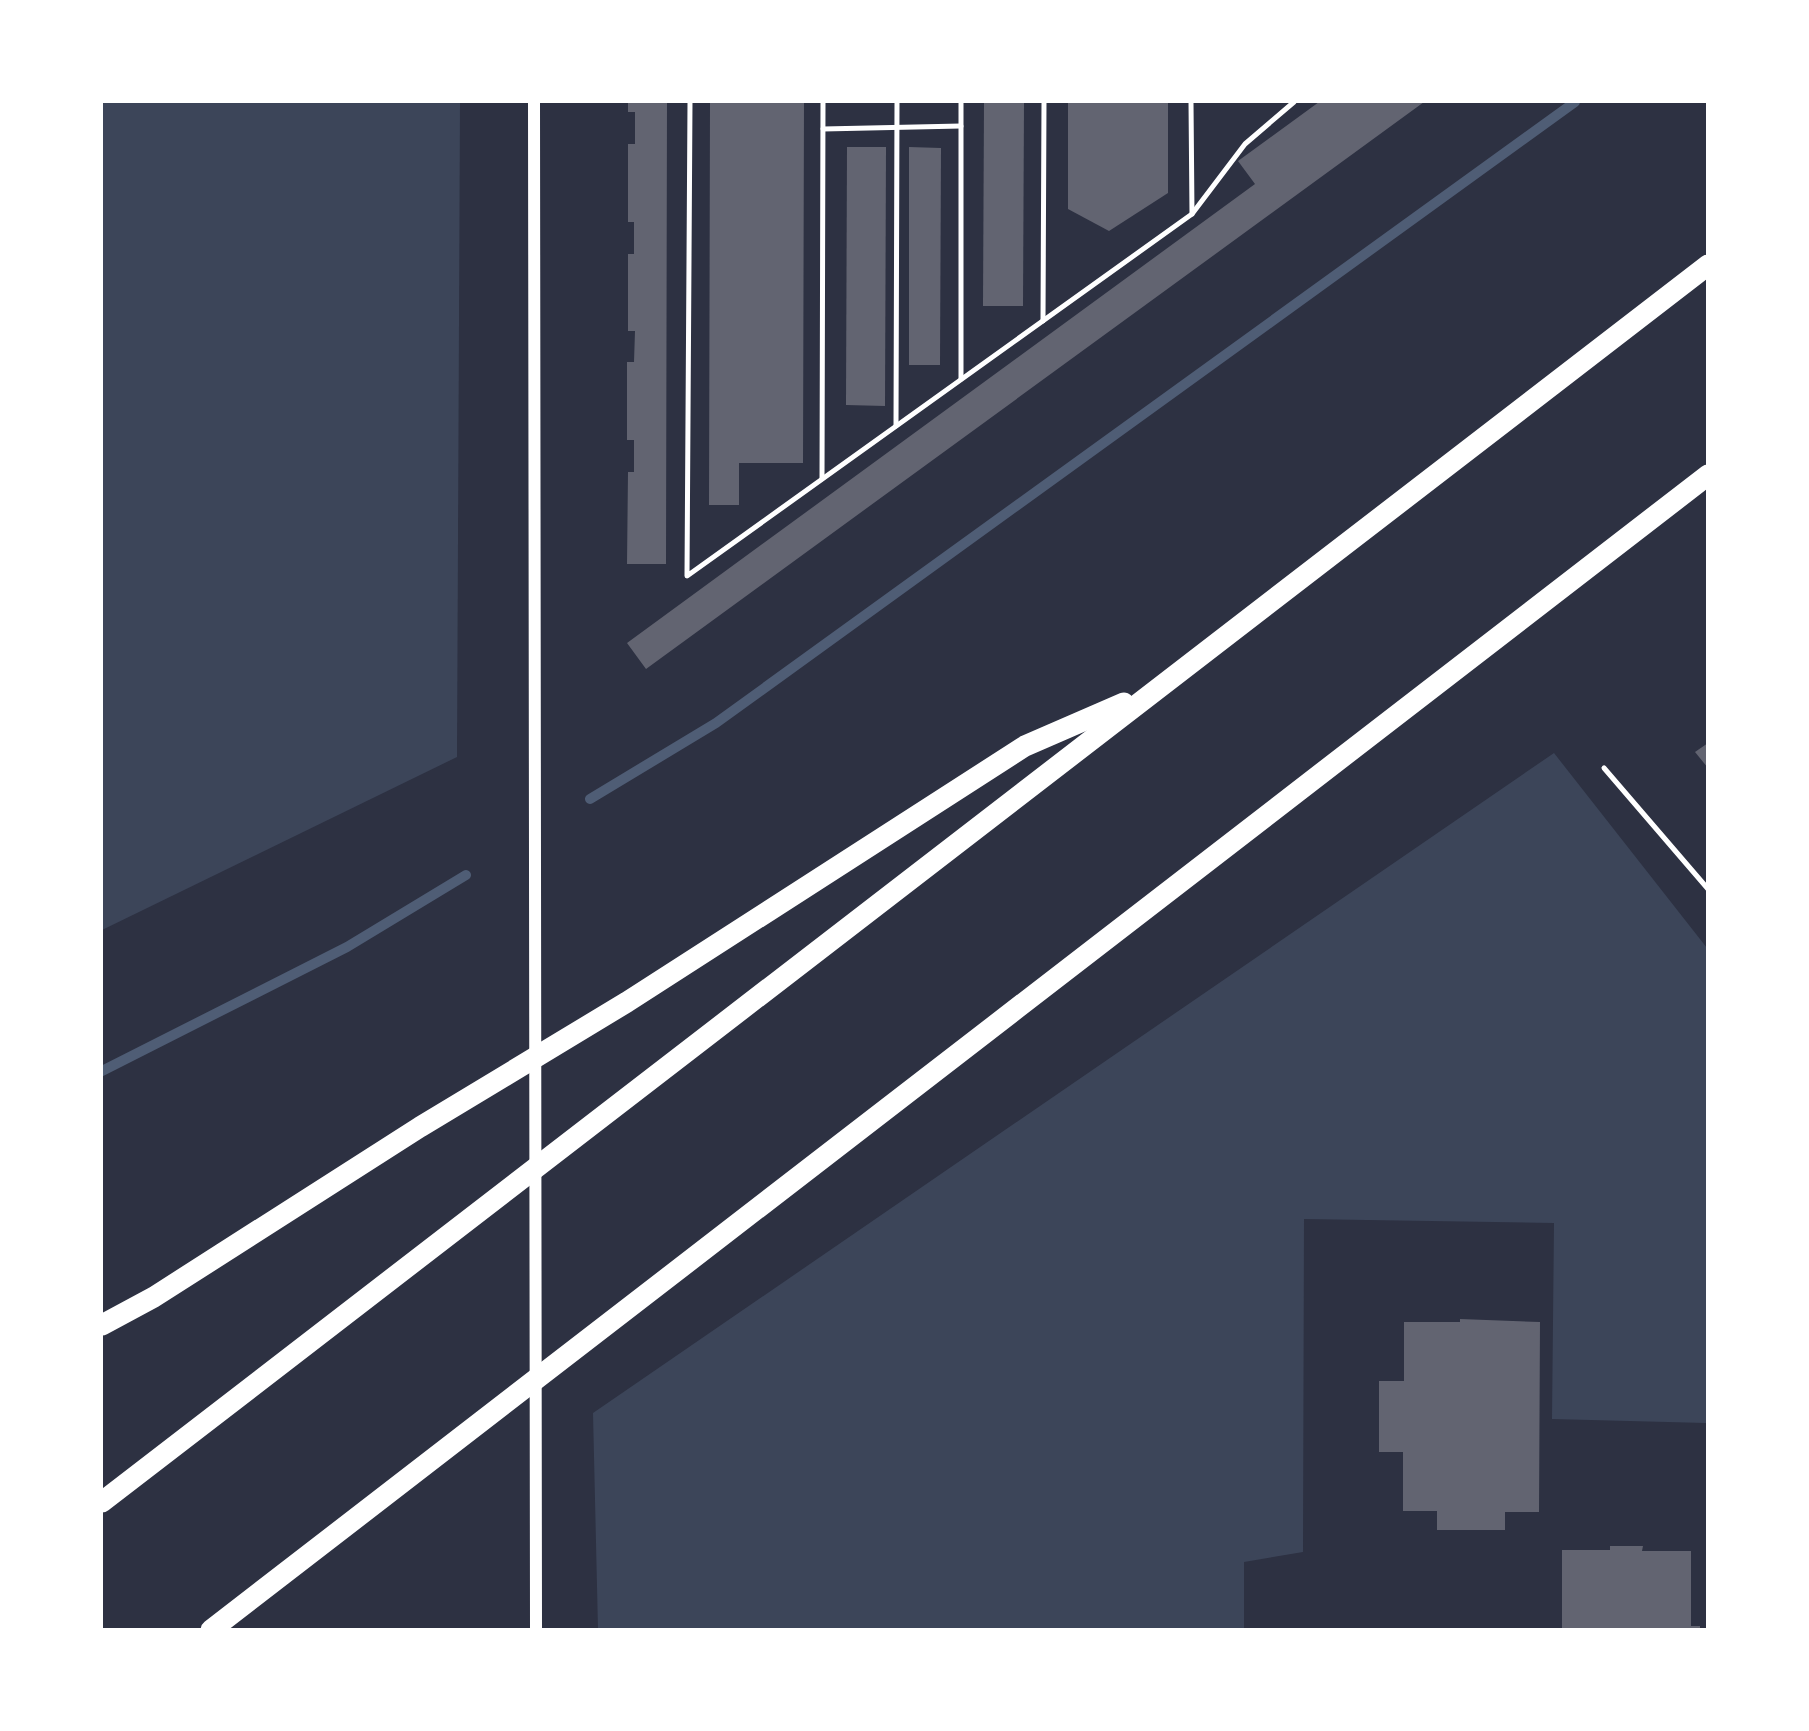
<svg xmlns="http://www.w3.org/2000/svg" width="1809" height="1731" viewBox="0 0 1809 1731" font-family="'Nunito Sans',sans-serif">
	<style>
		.green { fill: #3c4559 }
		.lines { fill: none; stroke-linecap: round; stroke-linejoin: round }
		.stream { stroke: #4f5d75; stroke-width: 10 }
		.building { fill: #626471 }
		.service { stroke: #fff; stroke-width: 5 }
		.tertiary { stroke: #fff; stroke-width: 12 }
		.motorway { stroke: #fff; stroke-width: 21 }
	</style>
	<rect width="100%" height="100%" fill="#2d3142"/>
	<g class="green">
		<path d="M102 102H460L457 757 102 930Z"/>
		<path d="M1554 753 1707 948 1706 1423 1552 1419 1554 1223 1304 1219 1303 1552 1244 1562V1629H598L593 1413Z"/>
	</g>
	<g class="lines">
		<g class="stream">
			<path d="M590 799 716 723 1575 102"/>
			<path d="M102 1071 347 947 466 875"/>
		</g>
	</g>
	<g class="building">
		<path d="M628 102H667L666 564H627L628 472H634V440H627V362H634L635 331H628V254H634V222H628V144H635V112H628Z"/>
		<path d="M710 102H804L803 463H739V505H709Z"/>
		<path d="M984 102H1024L1023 306H983Z"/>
		<path d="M1068 102H1168V193L1109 231 1068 209Z"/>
		<path d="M1319 102H1424L646 669 627 643 1255 184 1238 161Z"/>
		<path d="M847 147H886L885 406 846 405Z"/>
		<path d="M909 147 941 148 940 365H909Z"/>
		<path d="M1708 743V768L1695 752Z"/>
		<path d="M1460 1319 1540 1322 1539 1512H1505V1530H1437V1511H1403V1452H1379V1381H1404V1322H1460Z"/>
		<path d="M1610 1546H1643L1642 1551H1691V1626H1700V1630H1562V1550H1610Z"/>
	</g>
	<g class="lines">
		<g class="service">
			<path d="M690 102 687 576 1192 214 1245 144 1294 102"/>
			<path d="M961 102V379"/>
			<path d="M1191 102 1192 214"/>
			<path d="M823 129 961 126"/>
			<path d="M1043 321 1044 102"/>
			<path d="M896 426 897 102"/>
			<path d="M822 479 823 102"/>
			<path d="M1604 768 1708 889"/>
		</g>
		<path class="tertiary" d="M534 102 536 1630"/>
		<g class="motorway">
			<path d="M102 1325 154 1297 420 1127 627 1002 1025 746 1124 703"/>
			<path d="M102 1502 1708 265"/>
			<path d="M211 1630 1708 475"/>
		</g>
	</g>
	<rect width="1809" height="1731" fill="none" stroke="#ffffff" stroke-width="206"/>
</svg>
